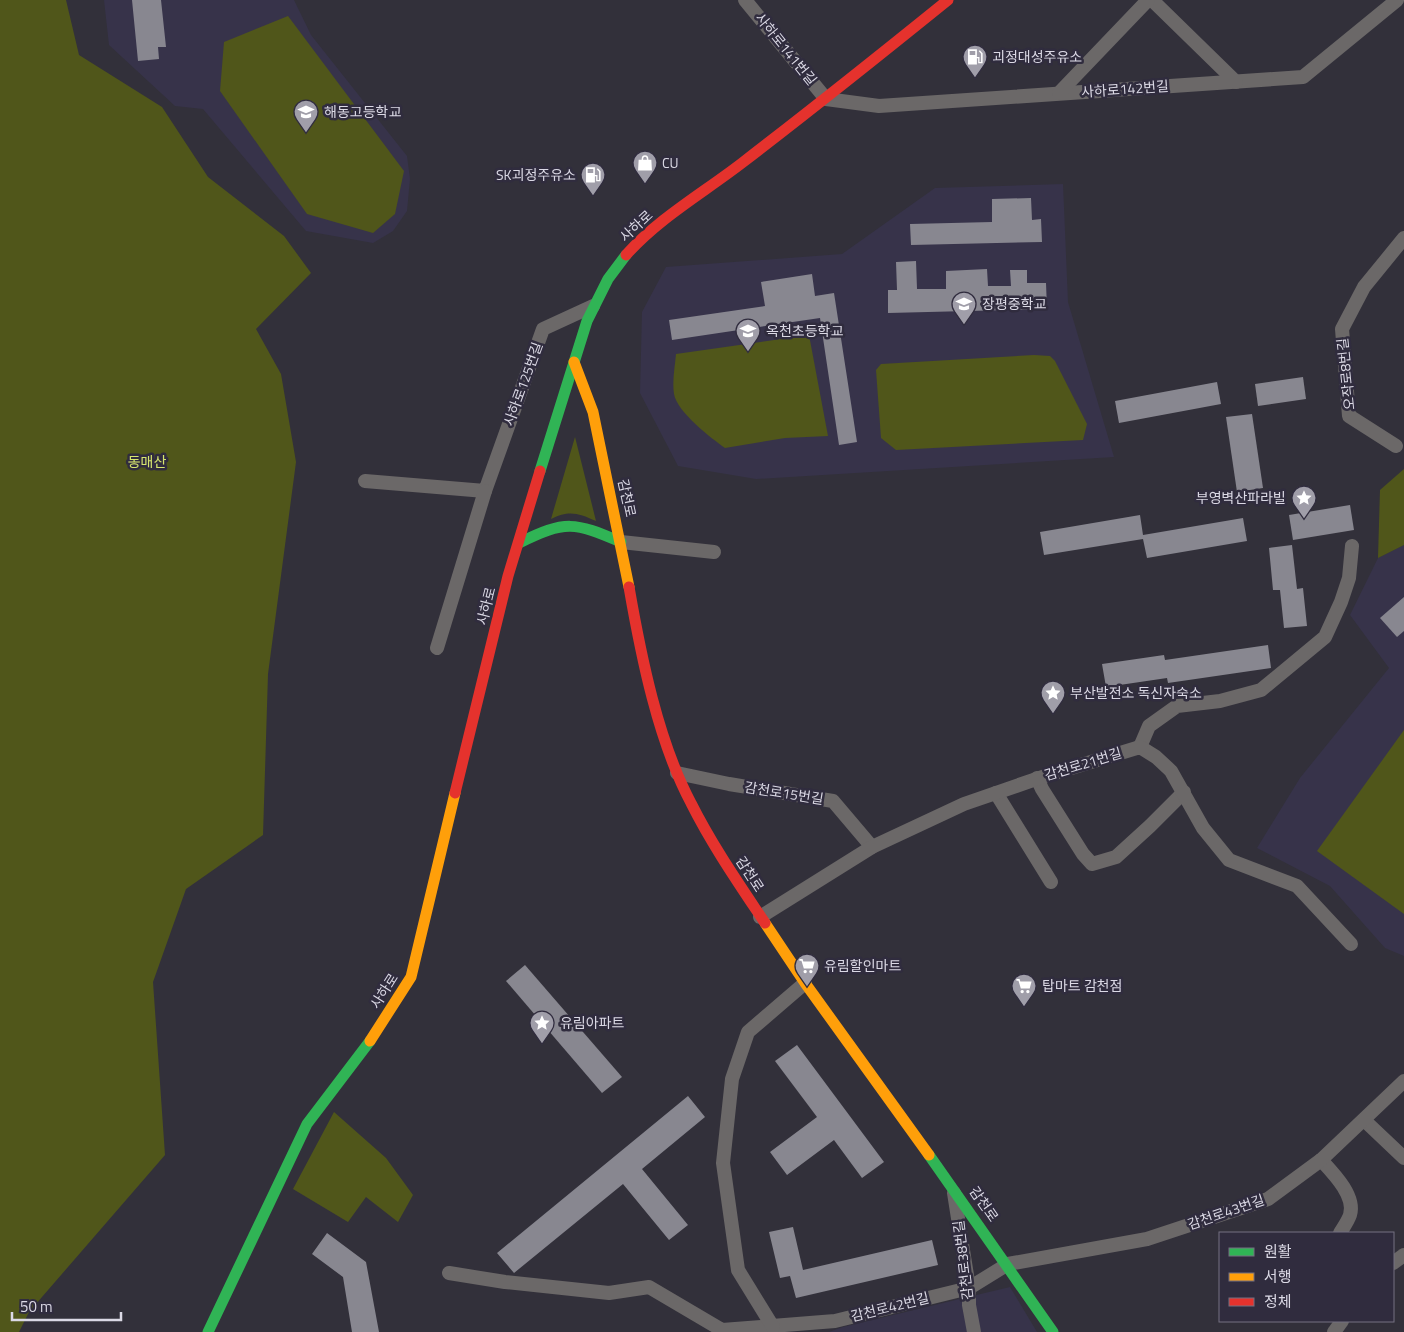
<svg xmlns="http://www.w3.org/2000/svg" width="1404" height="1332" viewBox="0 0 1404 1332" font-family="'Titillium Web','Noto Sans KR',sans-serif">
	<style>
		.built { fill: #37334a }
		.green { fill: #50561a }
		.building { fill: #888790 }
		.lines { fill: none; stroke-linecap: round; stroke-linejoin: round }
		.street { stroke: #6b6868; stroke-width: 14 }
		.fast { stroke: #30b455; stroke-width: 11 }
		.slow { stroke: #ff9f0a; stroke-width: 11 }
		.jam { stroke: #e5322d; stroke-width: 11 }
		.labels { text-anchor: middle; stroke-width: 5; stroke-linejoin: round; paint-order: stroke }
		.street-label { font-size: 14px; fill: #dbd9e5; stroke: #302c3e }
		.poi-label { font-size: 14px; fill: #dbd9e5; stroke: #302c3e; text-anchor: start }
		.park-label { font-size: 14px; fill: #d6e56e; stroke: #302c3e }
	</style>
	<rect width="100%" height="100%" fill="#32303a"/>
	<g class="built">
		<path d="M104 0H294L311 35 407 156 410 179 407 211 393 231 373 243 306 231 203 109 175 106 109 45Z"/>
		<path d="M1063 184 1068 302 1114 457 756 479 678 466 640 393 642 312 666 267 842 254 935 188Z"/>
		<path d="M1404 545V956L1385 948 1330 886 1257 848 1300 778 1389 668 1350 615 1378 558Z"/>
		<path d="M1010 1287 1037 1332H829L843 1327Z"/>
	</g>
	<g class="green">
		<path d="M0 0H66L79 55 162 107 208 177 284 236 311 273 256 329 281 374 296 462 268 674 263 835 186 889 153 982 165 1155 29 1312 19 1332H0Z"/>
		<path d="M288 16 404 171 395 214 373 233 307 214 220 91 224 42Z"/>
		<path d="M809 335 828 436 785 438 725 448C711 438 677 412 674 394 672 381 675 366 676 354Z"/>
		<path d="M1034 355 1050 356 1055 361 1087 424 1083 440 896 450 881 438 876 370 881 364Z"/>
		<path d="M575 437 596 521C578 513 569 510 551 519Z"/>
		<path d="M1404 469V545L1378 558 1380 490Z"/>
		<path d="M1404 730V914L1317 851Z"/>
		<path d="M334 1112 386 1158 413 1195 398 1222 366 1197 348 1222 293 1189Z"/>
	</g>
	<g class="building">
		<path d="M132 0H161L166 47H158L159 59 138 61Z"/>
		<path d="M1031 198 1032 220 1041 219 1042 242 911 245 910 224 992 222V199Z"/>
		<path d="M916 261 917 289H946V271L987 269 988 286H1011L1010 270H1027V283H1046L1047 309 888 313V290H897L896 262Z"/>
		<path d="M812 274 815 296 834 293 857 442 839 445 820 318 672 340 669 320 765 306 761 282Z"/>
		<path d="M1303 377 1306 399 1258 406 1255 384Z"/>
		<path d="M1217 382 1221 404 1119 423 1115 401Z"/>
		<path d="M1252 414 1263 488 1237 492 1226 417Z"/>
		<path d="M1350 505 1354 530 1293 540 1289 515Z"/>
		<path d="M1140 515 1143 535 1243 518 1247 541 1147 558 1143 539 1044 555 1040 532Z"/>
		<path d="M1292 545 1297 589 1303 588 1307 626 1284 628 1280 590H1273L1269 548Z"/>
		<path d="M1404 597V631L1397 637 1380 618Z"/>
		<path d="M1268 645 1271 668 1168 683 1167 678 1106 687 1102 664 1164 655 1165 660Z"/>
		<path d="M525 965 622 1077 602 1093 506 981Z"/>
		<path d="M797 1045 884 1162 862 1178 834 1140 787 1175 770 1152 817 1117 775 1061Z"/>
		<path d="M688 1096 705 1117 642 1169 688 1225 669 1240 623 1184 514 1273 497 1253Z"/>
		<path d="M793 1227 803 1270 932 1240 938 1265 796 1298 790 1276 780 1278 769 1232Z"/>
		<path d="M327 1233 366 1262 379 1332H352L343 1277 312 1254Z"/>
	</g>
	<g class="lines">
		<g class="street">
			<path d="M745 0 826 99 879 106 1303 77 1397 0"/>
			<path d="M1152 0 1236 82"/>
			<path d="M1059 93 1148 0"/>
			<path d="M1396 446 1349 416 1342 329 1364 287 1404 238"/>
			<path d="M365 481 485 491 543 329 593 306"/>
			<path d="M621 542 714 552"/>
			<path d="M437 648 485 491"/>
			<path d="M1140 747 1149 726 1177 706 1220 701 1261 690 1325 637 1341 602 1349 578 1352 546"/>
			<path d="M677 773 729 784 833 801 872 847"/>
			<path d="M1037 778 1042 789 1083 854 1092 864 1116 857 1150 826 1184 792"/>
			<path d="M996 793 1051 882"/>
			<path d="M760 917 872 847 964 804 1045 776 1140 747 1156 757 1171 771 1203 828 1229 860 1297 886 1351 944"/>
			<path d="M1364 1120 1404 1158"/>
			<path d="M1321 1160C1333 1173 1356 1196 1350 1215 1348 1221 1343 1228 1340 1233"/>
			<path d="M954 1193 969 1288V1305L974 1332"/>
			<path d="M1393 1263 1404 1255"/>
			<path d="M449 1273 505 1282 609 1293 649 1287 722 1330 835 1321 969 1288 1008 1264 1147 1239 1268 1199 1321 1160 1404 1081"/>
			<path d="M773 1327 738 1270 723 1163 732 1079 748 1032 805 983"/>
			<path d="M1334 1332 1342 1321"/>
		</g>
		<g class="fast">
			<path d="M540 471 587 321 608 279 626 255"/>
			<path d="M519 543C566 520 574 522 621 542"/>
			<path d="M929 1155 1053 1332"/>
			<path d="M208 1332 307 1124 370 1041"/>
		</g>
		<g class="slow">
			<path d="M574 362 593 412 629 587"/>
			<path d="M765 923 805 983 929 1155"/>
			<path d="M370 1041 411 977 455 793"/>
		</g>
		<g class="jam">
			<path d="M626 255C659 218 703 193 742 163 811 110 880 55 948 0"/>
			<path d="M629 587C641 656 658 741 691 803 712 845 739 884 765 923"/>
			<path d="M455 793 508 576 540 471"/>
		</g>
	</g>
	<defs>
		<symbol id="fuel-pin" viewBox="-11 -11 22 30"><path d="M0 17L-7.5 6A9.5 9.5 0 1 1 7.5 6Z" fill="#a09ea9" stroke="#302c3e"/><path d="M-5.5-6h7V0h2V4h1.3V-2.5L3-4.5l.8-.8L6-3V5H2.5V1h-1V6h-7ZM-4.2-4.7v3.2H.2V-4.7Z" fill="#fff"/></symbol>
		<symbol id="school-pin" viewBox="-11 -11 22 30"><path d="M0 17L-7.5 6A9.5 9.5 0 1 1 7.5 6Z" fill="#a09ea9" stroke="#302c3e"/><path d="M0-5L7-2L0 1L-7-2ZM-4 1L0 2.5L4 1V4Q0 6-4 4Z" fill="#fff"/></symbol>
		<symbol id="shop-pin" viewBox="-11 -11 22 30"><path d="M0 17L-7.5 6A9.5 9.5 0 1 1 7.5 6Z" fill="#a09ea9" stroke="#302c3e"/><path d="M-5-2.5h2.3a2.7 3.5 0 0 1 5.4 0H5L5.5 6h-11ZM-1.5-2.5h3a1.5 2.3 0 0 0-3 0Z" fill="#fff"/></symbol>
		<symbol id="sight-pin" viewBox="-11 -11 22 30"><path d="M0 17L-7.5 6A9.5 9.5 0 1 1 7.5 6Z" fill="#a09ea9" stroke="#302c3e"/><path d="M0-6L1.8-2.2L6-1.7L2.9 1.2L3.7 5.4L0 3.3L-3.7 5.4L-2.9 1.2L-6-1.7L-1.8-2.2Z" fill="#fff"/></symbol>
		<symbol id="supermarket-pin" viewBox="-11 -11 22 30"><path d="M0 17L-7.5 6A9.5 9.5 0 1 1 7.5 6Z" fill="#a09ea9" stroke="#302c3e"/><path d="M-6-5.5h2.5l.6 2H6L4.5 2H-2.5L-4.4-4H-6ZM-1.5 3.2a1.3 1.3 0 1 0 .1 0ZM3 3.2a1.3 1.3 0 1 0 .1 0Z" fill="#fff"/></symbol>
	</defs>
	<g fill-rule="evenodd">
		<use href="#fuel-pin" x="961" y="43" width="28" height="38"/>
		<use href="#school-pin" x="292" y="98" width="28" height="38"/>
		<use href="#shop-pin" x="631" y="149" width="28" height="38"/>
		<use href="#fuel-pin" x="579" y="161" width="28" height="38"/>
		<use href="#school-pin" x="950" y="290" width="28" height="38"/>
		<use href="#school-pin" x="734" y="317" width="28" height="38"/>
		<use href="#sight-pin" x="1290" y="484" width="28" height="38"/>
		<use href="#sight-pin" x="1039" y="679" width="28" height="38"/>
		<use href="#supermarket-pin" x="793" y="952" width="28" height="38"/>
		<use href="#supermarket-pin" x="1010" y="972" width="28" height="38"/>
		<use href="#sight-pin" x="528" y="1009" width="28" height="38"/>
	</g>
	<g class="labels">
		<g class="street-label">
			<text transform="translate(786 49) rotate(51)" y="5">사하로141번길</text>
			<text transform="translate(1125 89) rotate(-4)" y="5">사하로142번길</text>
			<text transform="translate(636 226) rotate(-43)" y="5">사하로</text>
			<text transform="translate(1346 374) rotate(-96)" y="5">오작로8번길</text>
			<text transform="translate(523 384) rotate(-70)" y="5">사하로125번길</text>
			<text transform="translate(627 498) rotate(78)" y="5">감천로</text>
			<text transform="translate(486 606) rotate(-76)" y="5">사하로</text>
			<text transform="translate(1083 764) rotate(-17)" y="5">감천로21번길</text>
			<text transform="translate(784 793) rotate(9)" y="5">감천로15번길</text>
			<text transform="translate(750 874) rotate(57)" y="5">감천로</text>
			<text transform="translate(384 991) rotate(-58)" y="5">사하로</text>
			<text transform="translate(984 1204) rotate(55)" y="5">감천로</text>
			<text transform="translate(1226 1212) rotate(-19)" y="5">감천로43번길</text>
			<text transform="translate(963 1260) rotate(-97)" y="5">감천로38번길</text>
			<text transform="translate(890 1307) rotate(-14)" y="5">감천로42번길</text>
		</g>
		<g class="poi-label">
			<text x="992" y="62">괴정대성주유소</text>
			<text x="324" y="117">해동고등학교</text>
			<text x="662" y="168">CU</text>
			<text x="576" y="180" text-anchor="end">SK괴정주유소</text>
			<text x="982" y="309">장평중학교</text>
			<text x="766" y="336">옥천초등학교</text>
			<text x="1286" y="503" text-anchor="end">부영벽산파라빌</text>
			<text x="1070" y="698">부산발전소 독신자숙소</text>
			<text x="824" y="971">유림할인마트</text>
			<text x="1042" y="991">탑마트 감천점</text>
			<text x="560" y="1028">유림아파트</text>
		</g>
		<g class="park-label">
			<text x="147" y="467">동매산</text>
		</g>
	</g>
	<rect x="1219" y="1232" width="175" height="90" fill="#302c3e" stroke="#747181"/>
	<rect x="1229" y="1248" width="25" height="8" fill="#30b455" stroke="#747181"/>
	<text x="1264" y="1257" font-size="15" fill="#dbd9e5">원활</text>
	<rect x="1229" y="1273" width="25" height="8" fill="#ff9f0a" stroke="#747181"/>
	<text x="1264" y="1282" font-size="15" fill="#dbd9e5">서행</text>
	<rect x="1229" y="1298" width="25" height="8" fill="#e5322d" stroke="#747181"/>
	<text x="1264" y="1307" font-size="15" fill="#dbd9e5">정체</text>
	<path d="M12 1312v8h109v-8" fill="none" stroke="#dbd9e5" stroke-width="2.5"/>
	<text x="20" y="1312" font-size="15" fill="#dbd9e5" stroke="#302c3e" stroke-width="4" paint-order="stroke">50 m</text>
</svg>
